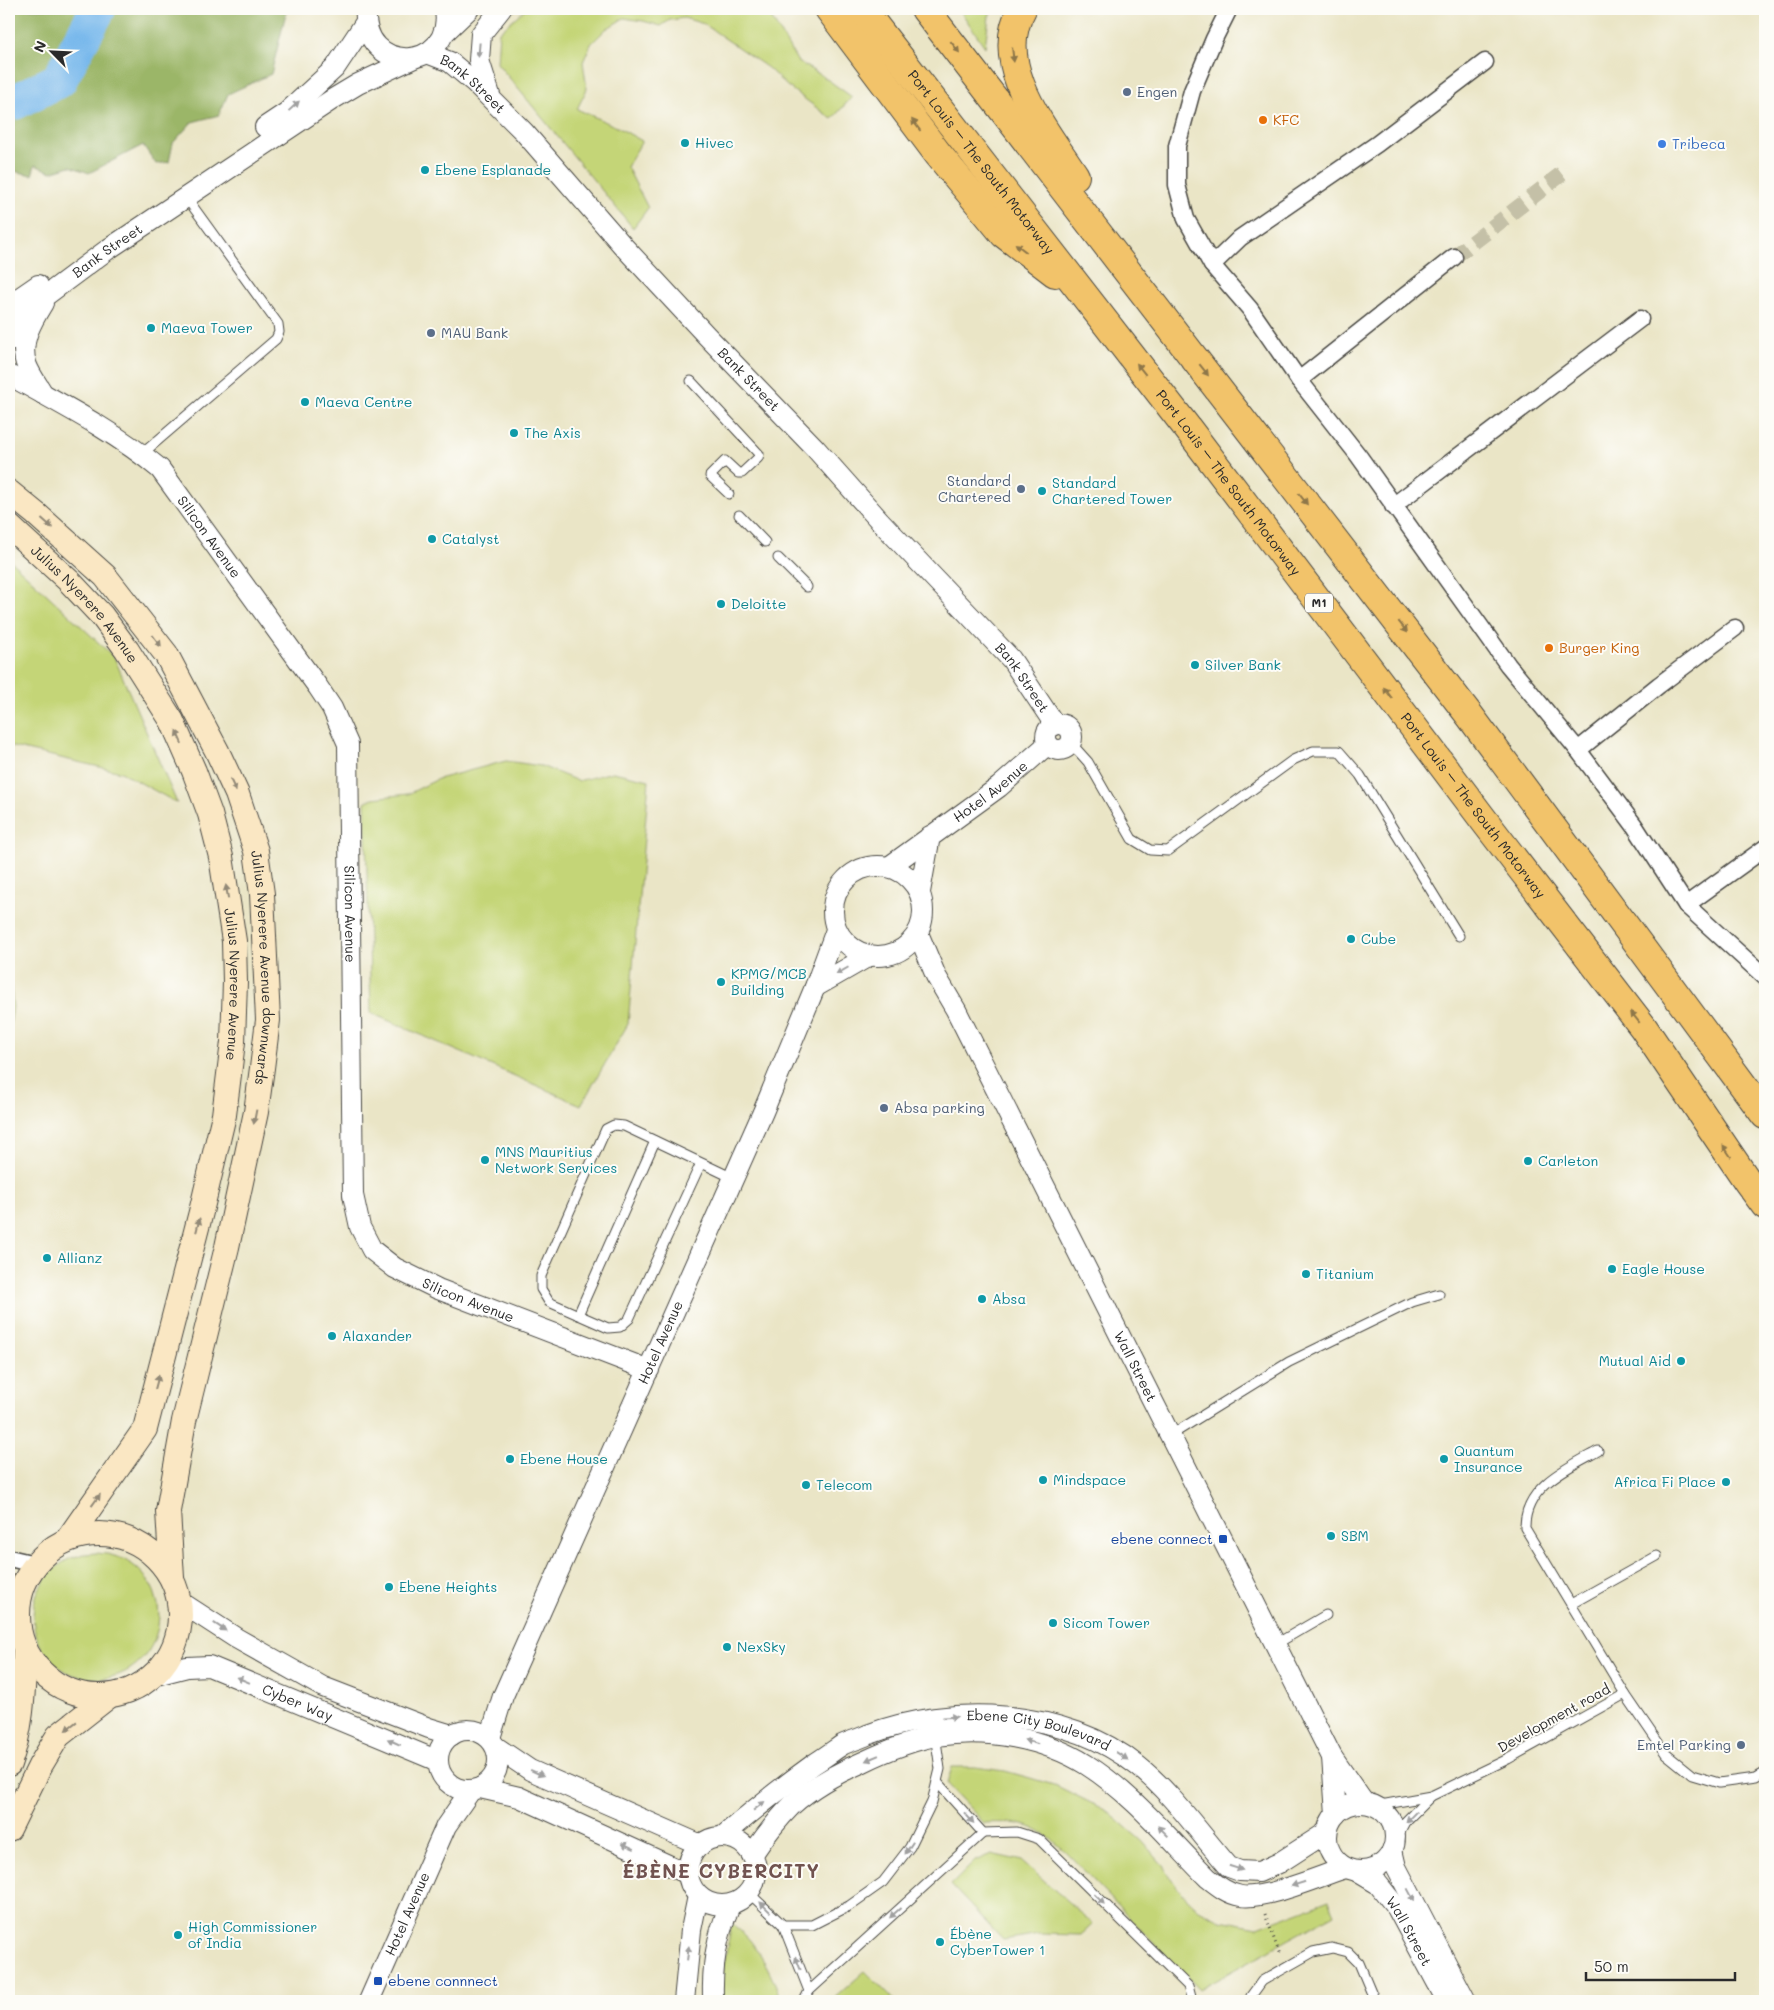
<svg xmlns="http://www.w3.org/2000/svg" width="1774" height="2010" viewBox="0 0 1774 2010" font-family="Mali,sans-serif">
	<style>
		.green { fill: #c4d577; stroke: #788051 }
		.forest { fill: #9bb668; stroke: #63704a }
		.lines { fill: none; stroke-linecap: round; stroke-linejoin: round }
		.river { stroke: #77b8ec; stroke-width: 36 }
		.minor-tunnel { stroke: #c4c0a7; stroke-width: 16; stroke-dasharray: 16 8; stroke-linecap: butt }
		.service-casing { stroke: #484742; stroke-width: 11 }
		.minor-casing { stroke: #484742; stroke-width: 19 }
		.tertiary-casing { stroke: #484742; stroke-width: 22 }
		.secondary-casing { stroke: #484742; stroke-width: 26 }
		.trunk-casing { stroke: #484742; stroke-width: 30 }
		.path { stroke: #484742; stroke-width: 3; stroke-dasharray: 1 4; stroke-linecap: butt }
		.service { stroke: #fff; stroke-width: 9 }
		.minor { stroke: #fff; stroke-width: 16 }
		.tertiary { stroke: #fff; stroke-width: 20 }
		.secondary { stroke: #fae7c3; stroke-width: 24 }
		.trunk { stroke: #f2c36a; stroke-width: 28 }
		.oneway { fill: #8e774a }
		.oneway2 { fill: #a0a0a0 }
		.oneway3 { fill: #928977 }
		.service-dot { fill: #5c6f8a; stroke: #fdfcf7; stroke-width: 2 }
		.food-dot { fill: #e8710a; stroke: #fdfcf7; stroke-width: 2 }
		.culture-dot { fill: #0f9aa8; stroke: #fdfcf7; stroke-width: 2 }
		.shop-dot { fill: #3f7fe0; stroke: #fdfcf7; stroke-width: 2 }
		.transit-dot { fill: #1a4fb4; stroke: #fdfcf7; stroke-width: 2 }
		.labels { text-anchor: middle; stroke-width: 4; stroke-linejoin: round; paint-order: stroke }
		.shield { fill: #fdfcf7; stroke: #6a6a68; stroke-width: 1 }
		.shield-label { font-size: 12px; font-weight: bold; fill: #2b2b2b }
		.street-label { font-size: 14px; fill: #2b2b2b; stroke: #fdfcf7 }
		.service-label { font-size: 14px; fill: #4e5e75; stroke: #fdfcf7; text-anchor: start }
		.food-label { font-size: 14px; fill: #c56008; stroke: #fdfcf7; text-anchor: start }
		.culture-label { font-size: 14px; fill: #0d838f; stroke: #fdfcf7; text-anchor: start }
		.shop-label { font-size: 14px; fill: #366cbe; stroke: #fdfcf7; text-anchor: start }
		.transit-label { font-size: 14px; fill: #164399; stroke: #fdfcf7; text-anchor: end }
		.district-label { font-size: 19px; font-weight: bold; letter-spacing: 1px; fill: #715350; stroke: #fdfcf7 }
	</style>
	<rect width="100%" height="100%" fill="#fdfcf7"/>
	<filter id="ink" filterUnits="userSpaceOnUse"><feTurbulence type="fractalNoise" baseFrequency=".02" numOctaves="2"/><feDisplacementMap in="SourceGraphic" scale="10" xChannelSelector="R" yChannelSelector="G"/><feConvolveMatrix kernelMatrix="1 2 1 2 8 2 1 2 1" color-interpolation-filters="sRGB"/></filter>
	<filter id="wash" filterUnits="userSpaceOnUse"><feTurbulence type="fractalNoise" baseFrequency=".0096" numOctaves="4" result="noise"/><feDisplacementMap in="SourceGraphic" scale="20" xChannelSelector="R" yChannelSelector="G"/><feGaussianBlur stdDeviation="1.12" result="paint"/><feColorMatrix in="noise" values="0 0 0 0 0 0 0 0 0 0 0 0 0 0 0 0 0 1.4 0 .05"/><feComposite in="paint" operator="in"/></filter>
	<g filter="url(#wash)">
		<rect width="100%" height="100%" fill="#eae5c6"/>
		<g class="green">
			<path d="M525 9H769L772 19 798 62 821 75 852 97 832 119 787 86 768 68 704 24 684 18 670 20 661 26 643 21 624 18 606 29 591 44 583 62 587 89 577 109 619 128 642 141 627 167 648 208 633 228 497 63 499 32Z"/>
			<path d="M959 9H993L989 16 985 47Z"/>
			<path d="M9 559 114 657 177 803 121 772 9 746Z"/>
			<path d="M506 761 541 766 578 781 613 772 649 780 628 1024 581 1105 371 1013 365 802 373 798 408 794 438 779Z"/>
			<path d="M9 969 13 1007 9 1031Z"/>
			<circle cx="96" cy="1616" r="63"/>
			<path d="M952 1767H975L1005 1771 1030 1778 1057 1786 1107 1811 1142 1841 1161 1863 1179 1890 1199 1909 1220 1920 1258 1927 1329 1900 1335 1914 1199 1989 1065 1851C1036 1825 1023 1821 984 1823L947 1784Z"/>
			<path d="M991 1854 1022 1861 1093 1924 1081 1935 1040 1934 1003 1940 951 1885 975 1861Z"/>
			<path d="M732 1924C737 1928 742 1932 747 1937 757 1947 781 1988 779 2001H721L720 1983Z"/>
			<path d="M865 1971 895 2001H831Z"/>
		</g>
		<path class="forest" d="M9 9H287L271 74 228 94 219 115 192 122 173 143 169 162 156 164 143 145 89 173 70 166 51 172 35 165 32 175 9 170Z"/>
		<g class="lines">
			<path class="river" d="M9 99 15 102 59 80 98 9"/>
		</g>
	</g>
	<g filter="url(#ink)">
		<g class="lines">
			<path class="minor-tunnel" d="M1454 257 1568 169"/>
			<defs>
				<g id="service">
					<path d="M691 381 759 454 758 458 742 473H738L725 461 710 476 729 494"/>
					<path d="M142 454 276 339 279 332 278 324 186 197"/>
					<path d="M739 515 765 542"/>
					<path d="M778 558 807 587"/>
					<path d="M1070 742 1088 762 1132 839 1150 850 1168 851 1293 760 1313 751H1339L1360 775 1459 936"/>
					<path d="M701 1163 629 1319 620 1327 608 1328 549 1302 541 1289V1276L606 1129 614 1125 624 1126 733 1178"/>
					<path d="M578 1315 655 1141"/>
					<path d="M1171 1435 1289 1362 1412 1302 1439 1294"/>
					<path d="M1571 1604 1657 1556"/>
					<path d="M1276 1644 1326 1615"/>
					<path d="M1625 1694 1666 1754 1692 1775 1719 1783 1755 1778 1765 1772"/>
					<path d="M937 1782 983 1833 1017 1832 1039 1839 1188 1986 1192 2001"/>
					<path d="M1375 1806 1431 1796"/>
					<path d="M1395 1841 1405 1822 1431 1796 1508 1759 1625 1694 1525 1528C1524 1487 1567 1468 1598 1451"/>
					<path d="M749 1893 783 1925H812L849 1906 883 1882 910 1847 932 1802 940 1769 935 1734"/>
					<path d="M783 1925 809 1991 804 2001"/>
					<path d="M809 1991 983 1833"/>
					<path d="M1250 2001 1251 1996 1262 1981 1313 1952 1332 1948 1348 1952 1359 1963 1375 2001"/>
				</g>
				<g id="minor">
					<path d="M1229 9 1214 39 1192 91 1177 146V185L1186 219 1212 265 1250 309 1299 380 1358 455 1508 665 1578 750 1634 825 1686 905 1765 977"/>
					<path d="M1212 265 1240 238 1377 144 1485 62"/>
					<path d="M1299 380 1454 257"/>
					<path d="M1393 506 1640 319"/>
					<path d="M1578 750 1659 685 1735 628"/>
					<path d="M1686 905 1765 848"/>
					<path d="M9 1558 35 1564"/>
					<path d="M9 1597 18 1604"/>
				</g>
				<g id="tertiary">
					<path d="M366 9C361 77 455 72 445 9"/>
					<path d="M444 33 469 9"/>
					<path id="s1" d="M427 53 450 62 474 82 524 132 624 247 706 335 815 448 880 521 1011 659 1055 725"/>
					<path d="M490 95 479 60 481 34 501 9"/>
					<path d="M265 127 286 113 335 68 365 23"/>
					<path d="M43 303C32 321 18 344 27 366 31 376 38 385 43 394"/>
					<path d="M9 305 38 285"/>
					<path id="s2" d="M9 323 107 250 333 99 358 84 414 58"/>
					<path d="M9 341 29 317"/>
					<path id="s3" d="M9 375C59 403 116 432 160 469L318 687 332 708 348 744 353 1195 360 1227 372 1250 395 1268 438 1289 649 1370"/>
					<circle cx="1059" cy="737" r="13"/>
					<circle cx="878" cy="911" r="45"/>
					<path id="s4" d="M890 866 999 787 1048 744"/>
					<path d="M920 892 930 836"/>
					<path id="s5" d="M918 933 936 976 956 1010 1332 1757 1364 1803"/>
					<path d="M815 987 869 956"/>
					<path d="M179 1601 236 1638 323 1687 429 1728 452 1735"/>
					<path id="s6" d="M152 1676 187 1667 209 1666 438 1761"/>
					<circle cx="468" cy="1760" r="30"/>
					<path id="s7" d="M490 1738 503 1696 763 1112 815 987 836 930"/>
					<path d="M496 1747 530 1770 701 1845"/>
					<path d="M1332 1757 1336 1814"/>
					<path d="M480 1788 519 1797 688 1874"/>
					<circle cx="1361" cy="1837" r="34"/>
					<path id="s8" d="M722 1837C752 1811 782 1787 814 1764 824 1758 833 1751 842 1745 850 1741 859 1739 867 1735 950 1703 1066 1708 1138 1766 1173 1794 1199 1833 1229 1867L1240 1871 1259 1872 1279 1863 1327 1832"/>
					<circle cx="722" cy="1871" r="34"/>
					<path d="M1392 1850 1396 1867 1466 2001"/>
					<path d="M752 1855C764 1837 777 1820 792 1805 813 1786 837 1773 863 1762 886 1751 912 1740 937 1736 987 1728 1044 1738 1087 1765 1134 1795 1169 1839 1208 1878 1218 1886 1228 1894 1241 1896 1265 1900 1320 1876 1345 1868"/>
					<path id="s9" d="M1358 1872 1378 1884 1397 1908 1447 2001"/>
					<path id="s10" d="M369 2001 446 1826 471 1790"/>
					<path d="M684 2001 691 1930 698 1896"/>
					<path d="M713 2001C712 1965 716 1938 730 1905"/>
				</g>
				<g id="secondary">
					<path id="s11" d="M9 492 36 514 105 576 166 654 217 751 237 794 256 851 262 894 268 1020 262 1068 256 1112 227 1247 184 1421 168 1511 172 1578"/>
					<path id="s12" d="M9 526 69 581 102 616 127 650 172 721 194 771 210 814 221 857 234 941 235 982 233 1042 224 1115 201 1212 145 1429 68 1539"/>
					<circle cx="99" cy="1615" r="81"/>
					<path d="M9 1764C23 1725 23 1690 25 1649"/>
					<path d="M9 1829 40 1766 58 1736 109 1696"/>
				</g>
				<g id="trunk">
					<path d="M829 9 938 154 1004 234 1055 273"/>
					<path id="s13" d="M862 9 1185 425 1486 823 1643 1027 1748 1182 1765 1205"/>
					<path d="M925 9 1470 716 1765 1115"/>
					<path d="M1022 9C990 65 1046 131 1075 176"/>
				</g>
			</defs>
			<use href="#service" class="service-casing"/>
			<use href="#minor" class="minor-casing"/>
			<use href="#tertiary" class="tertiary-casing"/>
			<use href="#secondary" class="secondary-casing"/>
			<use href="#trunk" class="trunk-casing"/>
			<path class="path" d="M1265 1914 1280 1955"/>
			<use href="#service" class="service"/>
			<use href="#minor" class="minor"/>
			<use href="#tertiary" class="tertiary"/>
			<use href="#secondary" class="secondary"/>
			<use href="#trunk" class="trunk"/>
		</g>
		<defs><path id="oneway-solid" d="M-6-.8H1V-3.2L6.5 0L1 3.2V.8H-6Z" transform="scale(1.25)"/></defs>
		<g class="oneway">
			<use href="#oneway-solid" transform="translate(955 47) rotate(52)"/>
			<use href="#oneway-solid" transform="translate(1013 55) rotate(83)"/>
			<use href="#oneway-solid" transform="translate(916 125) rotate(-127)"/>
			<use href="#oneway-solid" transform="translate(1021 248) rotate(-142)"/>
			<use href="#oneway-solid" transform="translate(1141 369) rotate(-128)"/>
			<use href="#oneway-solid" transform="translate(1204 370) rotate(52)"/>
			<use href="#oneway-solid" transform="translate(1303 499) rotate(52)"/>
			<use href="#oneway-solid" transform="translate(1403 627) rotate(52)"/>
			<use href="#oneway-solid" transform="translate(1388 693) rotate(-127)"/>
			<use href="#oneway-solid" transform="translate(1635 1017) rotate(-128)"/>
			<use href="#oneway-solid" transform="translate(1727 1151) rotate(-124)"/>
		</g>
		<g class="oneway2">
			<use href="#oneway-solid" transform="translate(479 50) rotate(95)"/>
			<use href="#oneway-solid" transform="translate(294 106) rotate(-43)"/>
			<use href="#oneway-solid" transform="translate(842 971) rotate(150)"/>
			<use href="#oneway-solid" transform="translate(220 1627) rotate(33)"/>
			<use href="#oneway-solid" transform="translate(243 1680) rotate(-158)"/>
			<use href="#oneway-solid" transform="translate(950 1717) rotate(-3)"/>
			<use href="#oneway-solid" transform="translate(394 1742) rotate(-155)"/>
			<use href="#oneway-solid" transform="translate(1031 1742) rotate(-162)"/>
			<use href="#oneway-solid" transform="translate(1122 1756) rotate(33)"/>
			<use href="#oneway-solid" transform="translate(872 1758) rotate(157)"/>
			<use href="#oneway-solid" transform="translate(537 1773) rotate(24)"/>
			<use href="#oneway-solid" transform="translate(759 1806) rotate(-38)"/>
			<use href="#oneway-solid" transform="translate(1411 1817) rotate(134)"/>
			<use href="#oneway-solid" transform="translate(969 1818) rotate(48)"/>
			<use href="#oneway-solid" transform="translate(1163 1831) rotate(-135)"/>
			<use href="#oneway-solid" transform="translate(628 1846) rotate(-155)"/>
			<use href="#oneway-solid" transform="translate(909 1848) rotate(123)"/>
			<use href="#oneway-solid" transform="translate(1236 1868) rotate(18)"/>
			<use href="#oneway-solid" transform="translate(1298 1884) rotate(162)"/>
			<use href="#oneway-solid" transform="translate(1411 1895) rotate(62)"/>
			<use href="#oneway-solid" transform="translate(1099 1899) rotate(44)"/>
			<use href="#oneway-solid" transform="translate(765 1907) rotate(-136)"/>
			<use href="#oneway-solid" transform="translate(895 1913) rotate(138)"/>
			<use href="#oneway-solid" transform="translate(688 1953) rotate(-83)"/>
			<use href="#oneway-solid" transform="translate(798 1963) rotate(-111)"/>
		</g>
		<g class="oneway3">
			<use href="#oneway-solid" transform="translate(47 523) rotate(42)"/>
			<use href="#oneway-solid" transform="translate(157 641) rotate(53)"/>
			<use href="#oneway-solid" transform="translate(179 737) rotate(-114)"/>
			<use href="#oneway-solid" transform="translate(233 785) rotate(65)"/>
			<use href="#oneway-solid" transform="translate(227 892) rotate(-100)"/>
			<use href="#oneway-solid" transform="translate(255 1117) rotate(101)"/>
			<use href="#oneway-solid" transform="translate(198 1225) rotate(-76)"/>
			<use href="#oneway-solid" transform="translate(157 1382) rotate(-75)"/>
			<use href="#oneway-solid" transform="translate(96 1500) rotate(-54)"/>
			<use href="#oneway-solid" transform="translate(71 1726) rotate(142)"/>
		</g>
	</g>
	<g class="service-dot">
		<circle cx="1127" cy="92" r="5"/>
		<circle cx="431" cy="333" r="5"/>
		<circle cx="1021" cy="489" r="5"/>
		<circle cx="884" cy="1108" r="5"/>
		<circle cx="1741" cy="1745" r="5"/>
	</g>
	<g class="food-dot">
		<circle cx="1263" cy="120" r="5"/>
		<circle cx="1549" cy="648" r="5"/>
	</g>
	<g class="culture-dot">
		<circle cx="685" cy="143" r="5"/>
		<circle cx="425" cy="170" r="5"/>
		<circle cx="151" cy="328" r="5"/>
		<circle cx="305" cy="402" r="5"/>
		<circle cx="514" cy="433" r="5"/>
		<circle cx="1042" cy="491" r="5"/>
		<circle cx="432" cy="539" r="5"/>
		<circle cx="721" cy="604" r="5"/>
		<circle cx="1195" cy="665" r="5"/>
		<circle cx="1351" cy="939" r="5"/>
		<circle cx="721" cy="982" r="5"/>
		<circle cx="485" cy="1160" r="5"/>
		<circle cx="1528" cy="1161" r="5"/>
		<circle cx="47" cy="1258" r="5"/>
		<circle cx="1612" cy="1269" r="5"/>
		<circle cx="1306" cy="1274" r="5"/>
		<circle cx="982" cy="1299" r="5"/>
		<circle cx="332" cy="1336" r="5"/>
		<circle cx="1681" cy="1361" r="5"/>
		<circle cx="510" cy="1459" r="5"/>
		<circle cx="1444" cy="1459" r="5"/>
		<circle cx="1043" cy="1480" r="5"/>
		<circle cx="1726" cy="1482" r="5"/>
		<circle cx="806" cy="1485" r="5"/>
		<circle cx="1331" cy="1536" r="5"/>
		<circle cx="389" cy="1587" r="5"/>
		<circle cx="1053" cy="1623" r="5"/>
		<circle cx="727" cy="1647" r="5"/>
		<circle cx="178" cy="1935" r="5"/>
		<circle cx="940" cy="1942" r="5"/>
	</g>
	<circle class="shop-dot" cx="1662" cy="144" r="5"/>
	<g class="transit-dot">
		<rect x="1218" y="1534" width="10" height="10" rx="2.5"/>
		<rect x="373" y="1976" width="10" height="10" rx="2.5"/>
	</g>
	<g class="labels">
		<rect class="shield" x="1305" y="593.5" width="28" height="19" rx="4"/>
		<g class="shield-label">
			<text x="1319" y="607">M1</text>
		</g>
		<g class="street-label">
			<text dy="5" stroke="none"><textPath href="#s1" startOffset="56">Bank Street</textPath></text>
			<text dy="5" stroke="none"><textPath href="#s13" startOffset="194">Port Louis – The South Motorway</textPath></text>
			<text dy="5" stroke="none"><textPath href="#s2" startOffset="122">Bank Street</textPath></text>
			<text dy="5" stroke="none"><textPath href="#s1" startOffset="461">Bank Street</textPath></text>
			<text dy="5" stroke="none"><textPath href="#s13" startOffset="599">Port Louis – The South Motorway</textPath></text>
			<text dy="5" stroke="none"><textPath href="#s3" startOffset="262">Silicon Avenue</textPath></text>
			<text dy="5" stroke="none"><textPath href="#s12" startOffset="109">Julius Nyerere Avenue</textPath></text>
			<text dy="5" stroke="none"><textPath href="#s1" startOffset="866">Bank Street</textPath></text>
			<text dy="5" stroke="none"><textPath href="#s4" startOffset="125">Hotel Avenue</textPath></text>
			<text dy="5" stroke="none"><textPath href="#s13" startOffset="1004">Port Louis – The South Motorway</textPath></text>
			<text dy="5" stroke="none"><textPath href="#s3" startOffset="682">Silicon Avenue</textPath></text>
			<text dy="5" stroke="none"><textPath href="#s11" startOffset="561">Julius Nyerere Avenue downwards</textPath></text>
			<text dy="5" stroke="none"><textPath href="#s12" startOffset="529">Julius Nyerere Avenue</textPath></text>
			<text dy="5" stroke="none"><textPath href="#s3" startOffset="1131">Silicon Avenue</textPath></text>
			<text dy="5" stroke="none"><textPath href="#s7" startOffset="431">Hotel Avenue</textPath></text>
			<text dy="5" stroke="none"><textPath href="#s5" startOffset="485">Wall Street</textPath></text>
			<text dy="5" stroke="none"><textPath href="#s6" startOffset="154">Cyber Way</textPath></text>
			<text transform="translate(1554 1718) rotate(-29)" y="5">Development road</text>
			<text dy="5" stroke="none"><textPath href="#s8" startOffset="354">Ebene City Boulevard</textPath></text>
			<text dy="5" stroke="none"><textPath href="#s10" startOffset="95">Hotel Avenue</textPath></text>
			<text dy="5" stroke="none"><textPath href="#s9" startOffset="80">Wall Street</textPath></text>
		</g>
		<g class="service-label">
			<text x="1137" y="97">Engen</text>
			<text x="441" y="338">MAU Bank</text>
			<text x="1011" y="486" text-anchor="end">Standard<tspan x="1011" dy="16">Chartered</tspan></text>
			<text x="894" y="1113">Absa parking</text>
			<text x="1731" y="1750" text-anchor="end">Emtel Parking</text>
		</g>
		<g class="food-label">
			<text x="1273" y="125">KFC</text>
			<text x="1559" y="653">Burger King</text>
		</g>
		<g class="culture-label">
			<text x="695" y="148">Hivec</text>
			<text x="435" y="175">Ebene Esplanade</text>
			<text x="161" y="333">Maeva Tower</text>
			<text x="315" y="407">Maeva Centre</text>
			<text x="524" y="438">The Axis</text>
			<text x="1052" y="488">Standard<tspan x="1052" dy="16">Chartered Tower</tspan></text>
			<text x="442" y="544">Catalyst</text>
			<text x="731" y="609">Deloitte</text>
			<text x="1205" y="670">Silver Bank</text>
			<text x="1361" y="944">Cube</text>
			<text x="731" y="979">KPMG/MCB<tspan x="731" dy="16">Building</tspan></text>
			<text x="495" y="1157">MNS Mauritius<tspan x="495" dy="16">Network Services</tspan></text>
			<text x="1538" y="1166">Carleton</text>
			<text x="57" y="1263">Allianz</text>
			<text x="1622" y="1274">Eagle House</text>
			<text x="1316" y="1279">Titanium</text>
			<text x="992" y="1304">Absa</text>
			<text x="342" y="1341">Alaxander</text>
			<text x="1671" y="1366" text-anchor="end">Mutual Aid</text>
			<text x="1454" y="1456">Quantum<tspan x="1454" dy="16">Insurance</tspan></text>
			<text x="520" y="1464">Ebene House</text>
			<text x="1053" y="1485">Mindspace</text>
			<text x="1716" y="1487" text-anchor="end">Africa Fi Place</text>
			<text x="816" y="1490">Telecom</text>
			<text x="1341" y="1541">SBM</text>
			<text x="399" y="1592">Ebene Heights</text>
			<text x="1063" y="1628">Sicom Tower</text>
			<text x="737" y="1652">NexSky</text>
			<text x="188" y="1932">High Commissioner<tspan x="188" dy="16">of India</tspan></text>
			<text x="950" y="1939">Ébène<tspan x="950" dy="16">CyberTower 1</tspan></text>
		</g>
		<g class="shop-label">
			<text x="1672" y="149">Tribeca</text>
		</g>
		<g class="transit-label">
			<text x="1213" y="1544">ebene connect</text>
			<text x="388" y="1986" text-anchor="start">ebene connnect</text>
		</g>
		<g class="district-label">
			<text x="721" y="1878">ÉBÈNE CYBERCITY</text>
		</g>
	</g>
	<rect width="1774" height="2010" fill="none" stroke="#fdfcf7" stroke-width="30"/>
	<g transform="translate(52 52) rotate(294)" stroke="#fdfcf7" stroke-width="4" paint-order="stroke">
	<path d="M0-4L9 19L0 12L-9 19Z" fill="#2b2b2b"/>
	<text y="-8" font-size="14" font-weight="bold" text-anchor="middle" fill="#2b2b2b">N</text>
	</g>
	<path d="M1586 1972v8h149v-8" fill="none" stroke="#2b2b2b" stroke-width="2.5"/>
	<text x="1594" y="1972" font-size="15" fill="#2b2b2b" stroke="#fdfcf7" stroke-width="4" paint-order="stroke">50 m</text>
</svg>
